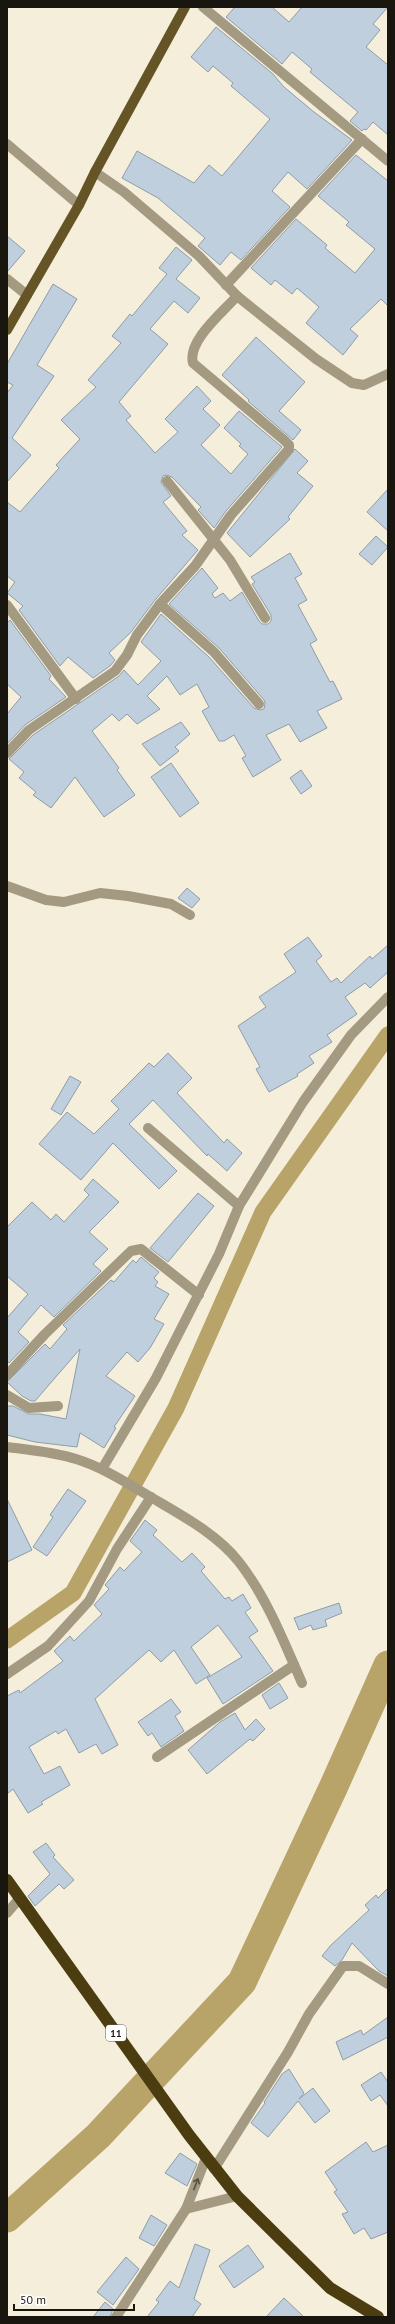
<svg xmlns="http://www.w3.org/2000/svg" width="395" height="2324" viewBox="0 0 395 2324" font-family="'PT Sans',sans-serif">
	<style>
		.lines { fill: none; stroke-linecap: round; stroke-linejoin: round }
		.canal { stroke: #b8a369; stroke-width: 17 }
		.river { stroke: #b8a369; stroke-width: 29 }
		.building { fill: #bfcfdd; stroke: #8d9daa }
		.minor { stroke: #a39a81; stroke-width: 10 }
		.major { stroke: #655526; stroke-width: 10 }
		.highway { stroke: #4c3d10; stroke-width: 12 }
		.oneway { stroke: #575143 }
		.labels { text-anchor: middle; stroke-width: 3; stroke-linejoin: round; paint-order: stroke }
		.shield { fill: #fff; stroke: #5e5c58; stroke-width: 1 }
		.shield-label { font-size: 10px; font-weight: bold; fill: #191610 }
	</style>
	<rect width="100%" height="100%" fill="#f5eedb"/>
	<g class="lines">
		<path class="canal" d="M7 1640 73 1593 176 1408 263 1212 388 1035"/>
		<path class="river" d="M7 2218 98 2136 242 1982 333 1788 388 1665"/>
	</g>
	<g class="building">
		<path d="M235 7H272L289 22 302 7H388L373 24 380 30 366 47 388 65V135L373 122 366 130 364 129 362 131 350 121 358 112 310 72 312 69 292 52 282 64 226 17Z"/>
		<path d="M216 27 273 74 284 87 314 112 352 140 307 189 288 172 272 191 290 207 241 260 231 252 220 265 198 246 205 238 158 198 122 178 137 151 194 183 209 165 222 176 270 119 231 86 233 83 213 66 208 72 191 57Z"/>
		<path d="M356 155 388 181V306L381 299 350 329 358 336 343 355 306 323 319 307 297 288 292 294 275 280 271 285 251 268 296 219 327 245 325 248 355 273 375 249 346 225 349 222 318 196Z"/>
		<path d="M7 236 25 251 7 272Z"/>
		<path d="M176 247 192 260 176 279 200 298 188 313 174 301 150 329 168 344 119 402 131 416 126 420 155 453 178 432 165 419 197 386 211 401 203 409 220 425 201 445 231 474 248 454 239 446 241 444 224 428 239 411 282 447 226 511 214 528 198 510 201 507 172 477 166 475 163 476 161 482 171 496 163 502 187 531 182 535 198 550 155 600 131 632 109 653 115 660 110 666 93 678 68 657 60 666 19 610 23 606 7 593 15 582 7 576V502L20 512 59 468 56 465 80 439 61 420 96 387 88 380 121 343 112 336 130 314 132 316 167 274 159 268Z"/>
		<path d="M53 284 77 299 37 365 54 376 12 438 31 455 7 482V393L13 385 7 382V364Z"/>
		<path d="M256 337 305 382 279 411 301 430 293 440 248 401 249 400 222 375Z"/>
		<path d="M295 449 308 461 297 473 313 486 288 517 290 519 250 557 227 533Z"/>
		<path d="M388 489V531L367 512Z"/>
		<path d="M376 536 388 547 372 565 359 554Z"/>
		<path d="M290 553 302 574 295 578 307 600 298 605 317 640 310 644 330 682 333 681 342 699 317 711 327 728 300 742 289 724 266 735 281 760 253 777 242 758 246 756 234 735 224 741H219L202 711 209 707 197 684 180 695 167 676 147 696 160 709 137 724 127 714 119 721 112 714 92 731 119 768 117 770 135 795 104 817 75 777 51 808 33 795 36 792 19 778 24 772 9 759 33 735 119 676 124 670 138 685 161 661 141 642 161 614 209 657 254 708 260 710 264 709 265 703 264 700 219 648 169 604 202 568 218 588 212 594 215 598 223 593 230 601 242 592 259 621 262 624H268L271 621V615L252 584 255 582 251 577Z"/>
		<path d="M10 620 51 676 49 679 66 697 25 725 7 744V714L21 697 7 684V623Z"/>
		<path d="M181 722 190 734 175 747 179 751 160 766 142 744Z"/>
		<path d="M171 763 199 803 180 817 151 777Z"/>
		<path d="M301 770 312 786 301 794 290 778Z"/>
		<path d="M187 888 200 899 192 908 178 898Z"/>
		<path d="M308 937 322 956 316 961 331 982 337 978 341 983 370 956 372 959 388 945V972L370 988 365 983 345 997 357 1014 327 1035 332 1042 309 1056 314 1063 297 1074 298 1076 269 1092 256 1069 260 1067 238 1026 266 1007 259 997 296 972 284 954Z"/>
		<path d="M168 1053 192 1078 177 1093 224 1143 227 1139 242 1153 227 1171 208 1154 207 1156 153 1100 129 1124 177 1171 159 1189 113 1143 81 1180 39 1144 67 1112 94 1134 119 1109 111 1101 149 1063 154 1067Z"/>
		<path d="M70 1076 81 1082 61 1115 51 1109Z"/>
		<path d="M93 1179 119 1202 89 1232 108 1249 93 1264 101 1271 54 1317 41 1305 18 1332 29 1342 9 1363 7 1361V1318L28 1294 7 1276V1227L32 1202 51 1220 56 1214 64 1222 89 1195 84 1190Z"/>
		<path d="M198 1193 214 1206 168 1262 150 1248Z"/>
		<path d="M141 1257 159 1272 154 1278 158 1282 155 1286 169 1294 154 1319 164 1324 150 1348 138 1362 127 1352 106 1376 135 1396 114 1427 116 1428 104 1448 80 1433 77 1447 35 1442 7 1435V1406H13L29 1414H40L66 1419 80 1349 35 1401H31L22 1396 7 1382 45 1344 50 1349 67 1329 63 1325 111 1280 114 1282 133 1260 136 1263Z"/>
		<path d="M68 1489 86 1501 47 1556 33 1547 53 1517 50 1515Z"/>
		<path d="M7 1499 32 1550 7 1562Z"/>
		<path d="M145 1520 157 1530 153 1535 182 1562 192 1553 205 1567 201 1571 225 1599 229 1597 232 1601 243 1594 251 1608 245 1612 258 1631 249 1637 273 1671 223 1704 207 1678 242 1657 218 1625 191 1647 210 1675 196 1684 174 1650 161 1662 149 1650 95 1699 118 1745 102 1754 96 1744 79 1753 66 1729 58 1734 56 1731 29 1747 44 1774 60 1766 70 1785 41 1802 43 1804 28 1813 13 1789 7 1794V1696L19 1690 20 1693 63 1661 54 1651 70 1636 74 1641 102 1614 94 1605 109 1589 105 1585 120 1567 124 1571 142 1552 130 1541Z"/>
		<path d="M339 1603 342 1613 325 1620 327 1626 313 1630 311 1625 299 1630 294 1618Z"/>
		<path d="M279 1683 288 1698 270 1709 262 1695Z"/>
		<path d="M171 1699 181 1712 175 1716 184 1731 161 1747 152 1733 148 1736 138 1722Z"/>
		<path d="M235 1713 245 1730 256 1719 265 1729 253 1741 250 1739 207 1774 188 1750 220 1722Z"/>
		<path d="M46 1843 55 1855 53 1857 74 1880 64 1889 59 1884 35 1906 28 1896 50 1874 33 1852Z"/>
		<path d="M388 1888V1976L379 1971 352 1943 342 1960 335 1966 322 1956 331 1945 369 1910 365 1905 376 1895 378 1898Z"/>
		<path d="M388 2017V2037L343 2060 336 2042 361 2030 363 2035Z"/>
		<path d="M289 2069 304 2093 299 2099 313 2088 330 2111 315 2123 298 2101 268 2137 251 2123 265 2103 264 2102 282 2074Z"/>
		<path d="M381 2072 388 2082V2106L380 2095 371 2101 361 2085Z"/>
		<path d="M366 2142 373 2152 388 2145V2232L371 2239 364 2228 354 2234 342 2214 348 2212 334 2192 337 2190 325 2172Z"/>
		<path d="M180 2153 197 2164 187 2186 165 2173Z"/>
		<path d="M151 2215 167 2225 154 2246 139 2238Z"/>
		<path d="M195 2244 210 2250 194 2299 201 2304 192 2317H147L159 2302 156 2300 170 2281 179 2288Z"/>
		<path d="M248 2245 264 2267 234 2288 219 2266Z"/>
		<path d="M126 2257 139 2269 113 2305 97 2292Z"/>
		<path d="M284 2298 304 2317H266Z"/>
		<path d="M105 2302 113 2309 110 2317H93Z"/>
	</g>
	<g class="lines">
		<g class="minor">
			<path d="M203 7 388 161"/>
			<path d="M7 144 79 205"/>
			<path d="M95 172 124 192 199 256 237 296 316 359 352 383 364 385 388 374"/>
			<path d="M7 279 27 295"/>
			<path d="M226 285 362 139"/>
			<path d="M167 481 230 560 265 618"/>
			<path d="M160 604 214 652 259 704"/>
			<path d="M7 605 76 699"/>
			<path d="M7 753 29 730 115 671 127 655 137 635 160 604 195 566 231 515 289 449V445L284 440 193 363C187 341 223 312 237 296"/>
			<path d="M7 886 46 900 64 902 100 893 128 896 171 904 190 915"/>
			<path d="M148 1128 239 1206"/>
			<path d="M7 1375 45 1334 131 1251 141 1249 199 1295"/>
			<path d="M7 1395 29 1408 58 1406"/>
			<path d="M7 1447C30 1450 54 1452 76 1459 105 1468 128 1484 154 1499 183 1516 218 1535 239 1562 267 1598 284 1642 302 1683"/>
			<path d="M102 1469 156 1378 219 1254 239 1206 303 1102 351 1035 388 997"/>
			<path d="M7 1674 48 1646 89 1601 117 1549 151 1497"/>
			<path d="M157 1757 294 1665"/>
			<path d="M7 1913 19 1899"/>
			<path d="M214 2169 288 2052 309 2014 343 1966H359L388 1984"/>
			<path d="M186 2209 237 2196"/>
			<path d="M116 2317 186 2209 206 2158"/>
		</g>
		<path class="major" d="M7 330 79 205 95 172 185 7"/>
		<path class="highway" d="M7 1880 189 2135 237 2196 330 2288 378 2317"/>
	</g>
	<defs><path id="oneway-shaft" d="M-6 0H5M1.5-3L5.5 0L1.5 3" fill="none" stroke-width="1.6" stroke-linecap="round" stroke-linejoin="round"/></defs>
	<use class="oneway" href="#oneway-shaft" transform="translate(196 2184) rotate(-69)"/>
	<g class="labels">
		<rect class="shield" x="106" y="2025" width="20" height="16" rx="3"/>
		<g class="shield-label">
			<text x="116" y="2037">11</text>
		</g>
	</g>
	<rect width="395" height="2324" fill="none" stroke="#191610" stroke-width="16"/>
	<path d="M14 2304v6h120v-6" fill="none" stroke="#191610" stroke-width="2"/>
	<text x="20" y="2304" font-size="12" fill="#191610" stroke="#ffffff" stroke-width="3" paint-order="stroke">50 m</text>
</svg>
